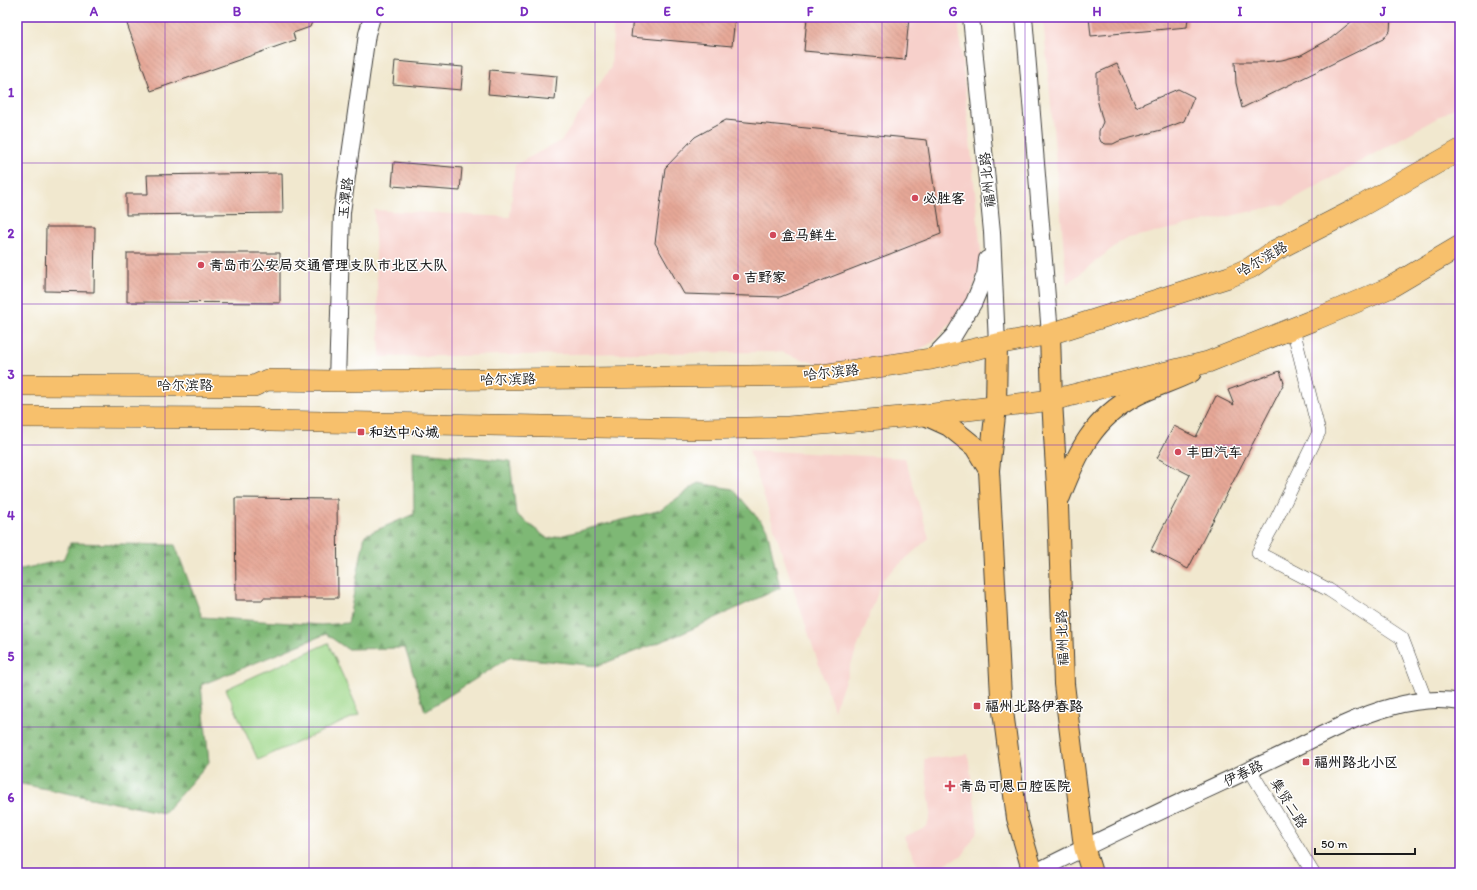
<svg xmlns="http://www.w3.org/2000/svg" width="1477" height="890" viewBox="0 0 1477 890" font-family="Itim,'LXGW WenKai TC',sans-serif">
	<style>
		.built { fill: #f7d0cb }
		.forest { fill: url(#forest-firs); stroke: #4d6a48 }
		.pitch { fill: #9ed789; stroke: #5d7a52 }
		.building { fill: url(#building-back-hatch) }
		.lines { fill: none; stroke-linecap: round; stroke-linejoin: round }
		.minor-casing { stroke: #3c3b37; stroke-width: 14 }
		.tertiary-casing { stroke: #3c3b37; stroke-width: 18 }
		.primary-casing { stroke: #3c3b37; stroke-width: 22 }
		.trunk-casing { stroke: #3c3b37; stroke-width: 22 }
		.minor { stroke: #fff; stroke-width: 13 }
		.tertiary { stroke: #fff; stroke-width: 16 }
		.primary { stroke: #f7c06c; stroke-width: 20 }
		.trunk { stroke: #f7c06c; stroke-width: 21 }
		.grid { fill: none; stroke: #7b2cbf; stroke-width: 1; stroke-opacity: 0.55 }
		.poi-dot { fill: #d1495b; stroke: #fff; stroke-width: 1.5 }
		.labels { text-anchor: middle; stroke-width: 3; stroke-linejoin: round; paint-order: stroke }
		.street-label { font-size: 14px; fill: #1c1c1c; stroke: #fff }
		.poi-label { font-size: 14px; font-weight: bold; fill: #1c1c1c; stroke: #fff; text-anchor: start }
		.neatline { fill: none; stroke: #7b2cbf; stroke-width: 1.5 }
		.grid-label { font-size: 13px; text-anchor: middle; font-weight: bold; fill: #7b2cbf }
	</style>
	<defs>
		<pattern id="forest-firs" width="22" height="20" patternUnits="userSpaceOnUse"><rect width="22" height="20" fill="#7eb875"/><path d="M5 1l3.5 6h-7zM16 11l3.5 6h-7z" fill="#66955f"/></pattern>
		<pattern id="building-back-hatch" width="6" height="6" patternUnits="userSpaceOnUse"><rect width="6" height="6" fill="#e6a797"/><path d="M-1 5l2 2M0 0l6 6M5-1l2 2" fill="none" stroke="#c58f82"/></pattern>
	</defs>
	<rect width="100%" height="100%" fill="#fff"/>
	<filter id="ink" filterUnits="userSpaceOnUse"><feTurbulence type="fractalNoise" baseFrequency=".025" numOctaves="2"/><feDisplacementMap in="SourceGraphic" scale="8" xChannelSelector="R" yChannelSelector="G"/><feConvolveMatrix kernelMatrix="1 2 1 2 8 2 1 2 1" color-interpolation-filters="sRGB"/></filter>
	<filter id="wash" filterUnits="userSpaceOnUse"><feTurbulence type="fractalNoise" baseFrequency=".012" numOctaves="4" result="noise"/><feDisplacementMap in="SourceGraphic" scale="16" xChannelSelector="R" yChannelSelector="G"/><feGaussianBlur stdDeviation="0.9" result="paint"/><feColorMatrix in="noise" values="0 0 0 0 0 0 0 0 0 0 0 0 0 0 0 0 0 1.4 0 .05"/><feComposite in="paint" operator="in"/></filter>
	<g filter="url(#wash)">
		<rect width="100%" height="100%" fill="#f1e8cf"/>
		<g class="built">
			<path d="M614 17H958L982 263 967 305 933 342 904 358 835 370 781 352 630 353 380 357 374 210 510 217 515 165 562 140 611 67Z"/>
			<path d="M1043 17H1460V105L1285 204 1124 239 1067 284Z"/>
			<path d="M749 450 905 458 929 538 883 579 834 710 796 596Z"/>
			<path d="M968 754 978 830 963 855 925 873H921L904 837 927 826 931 813 924 759Z"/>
		</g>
		<path class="forest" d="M413 451 510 461 516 514 548 539 661 510 698 483 733 489 767 529 780 588 681 634 597 666 510 657 425 711 405 648 347 649 326 634 201 685 209 762 164 813 17 783V570L63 560 70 543 175 545 202 617 321 625 348 623 365 535 414 514Z"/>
		<path class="pitch" d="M328 643 360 714 258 760 226 689Z"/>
		<g id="blocks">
			<g class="building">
				<path d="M147 17H314L310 27 293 33 295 40 151 91 127 24Z"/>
				<path d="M633 17H735L732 46 631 37Z"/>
				<path d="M807 17H909L905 60 804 51Z"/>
				<path d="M1089 17H1188L1187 27 1091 36Z"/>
				<path d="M1357 17H1391L1390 31 1383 39 1242 108 1236 83 1235 62H1263L1282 60 1301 55 1330 39Z"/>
				<path d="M395 61 463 67 461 90 393 84Z"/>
				<path d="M1117 64 1136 107 1178 89 1194 97 1184 121 1161 130 1119 141 1113 144H1106L1101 142 1099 137V131L1103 122 1097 99V73Z"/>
				<path d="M490 70 557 76 555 100 488 94Z"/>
				<path d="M726 120 927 140 941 234 780 297 684 294 655 243 665 168 695 137Z"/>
				<path d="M394 162 462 168 460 191 392 186Z"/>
				<path d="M282 173 283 213 126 215V194H148L147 175Z"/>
				<path d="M46 227H95L94 292 45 291Z"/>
				<path d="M127 253H280V303L127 302Z"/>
				<path d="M1280 371 1284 383 1188 569 1151 550 1190 475 1157 458 1174 426 1196 437 1216 396 1234 405 1228 390Z"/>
				<path d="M235 498 337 499 338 598H263V600H236Z"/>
			</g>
		</g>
	</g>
	<g filter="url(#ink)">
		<use href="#blocks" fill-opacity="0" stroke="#3c3b37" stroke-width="1"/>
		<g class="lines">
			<defs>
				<g id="minor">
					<path d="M1293 329 1319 432 1274 524 1258 553 1329 590 1402 638 1426 701"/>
					<path d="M1250 770 1313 873"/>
				</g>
				<g id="tertiary">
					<path d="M971 17 992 232 997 344"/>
					<path d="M1024 17 1050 334"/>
					<path d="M931 359 954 335 974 302 985 275 987 259"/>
					<path d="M337 381 342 212 367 34 372 17"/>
					<path d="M1034 873C1110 834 1187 799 1264 763 1306 744 1346 719 1391 707 1413 701 1438 698 1460 702"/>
				</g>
				<g id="primary">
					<path d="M1050 334 1052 400 1058 505 1064 684 1084 847 1092 873"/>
					<path d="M997 344 996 407 989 470 1001 696 1017 818 1033 873"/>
					<path d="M925 415 949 426 975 447 989 470"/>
					<path d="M1060 497C1077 453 1093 418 1137 395 1155 386 1173 381 1191 372"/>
				</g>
				<g id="trunk">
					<path d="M17 385 254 386 267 380 337 381 822 375 931 359 997 344 1050 334 1229 277 1250 268 1276 250 1354 210 1460 150"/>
					<path d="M17 417 255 418 269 421 701 429 788 427 925 415 1052 400 1208 362 1316 319 1389 288 1460 246"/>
				</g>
			</defs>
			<use href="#minor" class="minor-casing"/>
			<use href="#tertiary" class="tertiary-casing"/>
			<use href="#primary" class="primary-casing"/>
			<use href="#trunk" class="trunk-casing"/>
			<use href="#minor" class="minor"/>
			<use href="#tertiary" class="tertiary"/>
			<use href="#primary" class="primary"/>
			<use href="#trunk" class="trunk"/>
		</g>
	</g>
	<path class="grid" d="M165 17V873M309 17V873M452 17V873M595 17V873M738 17V873M882 17V873M1025 17V873M1168 17V873M1312 17V873M17 163H1460M17 304H1460M17 445H1460M17 586H1460M17 727H1460"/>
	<g class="poi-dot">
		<circle cx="915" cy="198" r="4"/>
		<circle cx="773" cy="235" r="4"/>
		<circle cx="201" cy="265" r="4"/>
		<circle cx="736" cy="277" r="4"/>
		<rect x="357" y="428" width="8" height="8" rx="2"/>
		<circle cx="1178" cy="452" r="4"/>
		<rect x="973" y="702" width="8" height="8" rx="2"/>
		<rect x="1302" y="758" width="8" height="8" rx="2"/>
		<path d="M948 780h4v4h4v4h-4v4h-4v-4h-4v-4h4z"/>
	</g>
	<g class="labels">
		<g class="street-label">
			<text transform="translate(987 180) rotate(-96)" y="5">福州北路</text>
			<text transform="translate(345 198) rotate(-83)" y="5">玉潭路</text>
			<text transform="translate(1262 259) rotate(-30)" y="5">哈尔滨路</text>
			<text transform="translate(831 372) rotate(-6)" y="5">哈尔滨路</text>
			<text transform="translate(508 379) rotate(-1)" y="5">哈尔滨路</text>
			<text x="185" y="390">哈尔滨路</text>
			<text transform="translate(1062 638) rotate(-92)" y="5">福州北路</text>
			<text transform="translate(1243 773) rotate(-25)" y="5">伊春路</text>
			<text transform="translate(1289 803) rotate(58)" y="5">集贤二路</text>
		</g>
		<g class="poi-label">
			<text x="923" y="203">必胜客</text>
			<text x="781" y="240">盒马鲜生</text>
			<text x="209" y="270">青岛市公安局交通管理支队市北区大队</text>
			<text x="744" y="282">吉野家</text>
			<text x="369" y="437">和达中心城</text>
			<text x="1186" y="457">丰田汽车</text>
			<text x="985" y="711">福州北路伊春路</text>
			<text x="1314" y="767">福州路北小区</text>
			<text x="959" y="791">青岛可恩口腔医院</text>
		</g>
	</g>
	<rect width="1477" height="890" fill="none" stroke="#fff" stroke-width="44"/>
	<path d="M1315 848v6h100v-6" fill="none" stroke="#1c1c1c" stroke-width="2"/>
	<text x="1321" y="848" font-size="12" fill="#1c1c1c" stroke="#ffffff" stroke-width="3" paint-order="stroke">50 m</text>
	<rect x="22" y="22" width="1433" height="846" class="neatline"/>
	<g class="grid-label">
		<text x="94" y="16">A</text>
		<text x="237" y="16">B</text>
		<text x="380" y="16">C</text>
		<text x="524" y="16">D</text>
		<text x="667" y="16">E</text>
		<text x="810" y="16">F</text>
		<text x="953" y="16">G</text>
		<text x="1097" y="16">H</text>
		<text x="1240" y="16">I</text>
		<text x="1383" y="16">J</text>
		<text x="11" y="97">1</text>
		<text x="11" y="238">2</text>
		<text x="11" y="379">3</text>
		<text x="11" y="520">4</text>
		<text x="11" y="661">5</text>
		<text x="11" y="802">6</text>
	</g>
</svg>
